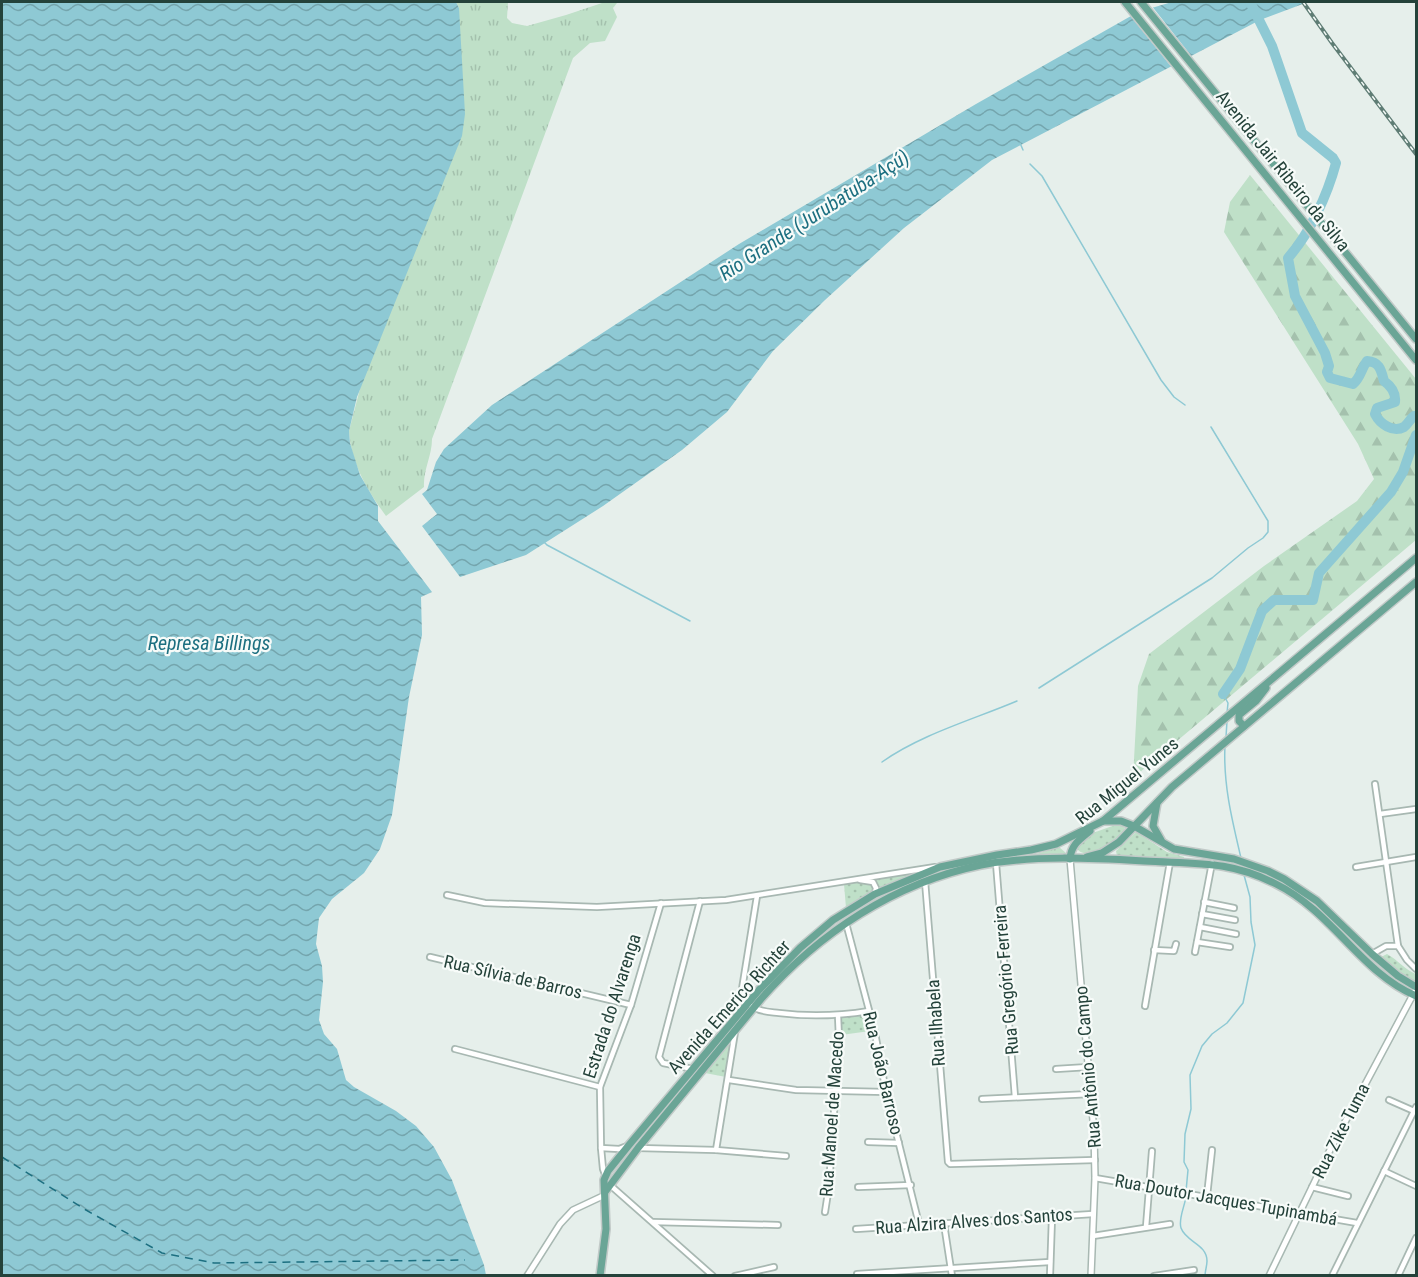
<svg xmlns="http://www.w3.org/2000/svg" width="1418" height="1277" viewBox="0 0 1418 1277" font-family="'Roboto Condensed',sans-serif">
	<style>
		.grass { fill: url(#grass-tufts) }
		.forest { fill: url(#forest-firs) }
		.park { fill: url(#park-dots) }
		.water { fill: url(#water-waves) }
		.pier { fill: #e6efeb }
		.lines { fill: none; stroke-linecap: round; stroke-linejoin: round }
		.stream { stroke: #8ec9d4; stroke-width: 1.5 }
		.river { stroke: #8ec9d4; stroke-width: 10 }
		.ferry { stroke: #1c6f80; stroke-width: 1.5; stroke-dasharray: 8 6; stroke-linecap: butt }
		.minor-casing { stroke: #a8b8b2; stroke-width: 8 }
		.tertiary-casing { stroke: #a8b8b2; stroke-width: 8 }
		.primary-casing { stroke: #c2cac8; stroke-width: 10 }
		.minor { stroke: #fff; stroke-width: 4.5 }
		.tertiary { stroke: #fff; stroke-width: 5 }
		.primary { stroke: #6aa596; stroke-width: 7 }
		.rail-casing { stroke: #5f7d75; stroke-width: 4 }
		.rail { stroke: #f7fbf9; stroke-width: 1.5; stroke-dasharray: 4.5; stroke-linecap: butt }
		.labels { text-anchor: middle; stroke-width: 4.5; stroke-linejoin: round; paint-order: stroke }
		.street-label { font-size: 18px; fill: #24423a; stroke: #f7fbf9 }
		.water-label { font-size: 20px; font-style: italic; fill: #1c6f80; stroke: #f7fbf9 }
	</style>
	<defs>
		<pattern id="grass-tufts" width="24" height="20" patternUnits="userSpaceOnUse" patternTransform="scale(1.5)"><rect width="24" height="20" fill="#bfe0c8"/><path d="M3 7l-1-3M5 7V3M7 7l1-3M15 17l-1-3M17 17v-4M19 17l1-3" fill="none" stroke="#a4c1ad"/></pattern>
		<pattern id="forest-firs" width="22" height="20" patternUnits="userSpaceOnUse" patternTransform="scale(1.5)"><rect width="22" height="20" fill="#bfe0c8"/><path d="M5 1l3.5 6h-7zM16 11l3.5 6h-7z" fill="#a4c1ad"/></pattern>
		<pattern id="park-dots" width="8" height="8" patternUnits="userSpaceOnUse" patternTransform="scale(1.5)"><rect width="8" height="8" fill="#bfe0c8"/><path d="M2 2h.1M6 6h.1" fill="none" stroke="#a4c1ad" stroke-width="1.8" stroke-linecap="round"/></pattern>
		<pattern id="water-waves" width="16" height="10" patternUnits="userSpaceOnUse" patternTransform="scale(1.5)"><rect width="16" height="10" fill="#8ec9d4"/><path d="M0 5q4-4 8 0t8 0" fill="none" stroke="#74a5ad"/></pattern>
	</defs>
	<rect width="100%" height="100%" fill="#e6efeb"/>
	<g class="grass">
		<path d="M456 2H508L507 18 512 23 527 26 566 15 605 2 617 3 613 8 617 17 605 41 590 43 573 58 432 439C432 456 423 470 424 487L386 516C367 490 351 463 349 431L459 8Z"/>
		<path d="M1059 847 1066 853 1064 856H1030Z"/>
	</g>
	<path class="forest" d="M1250 175 1416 379V540L1133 778 1138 686 1149 654 1264 566 1357 501 1374 479 1358 444 1224 232 1230 202Z"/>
	<g class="park">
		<path d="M1118 824 1125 828C1120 842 1091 862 1078 850L1079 842 1090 834Z"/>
		<path d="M1136 832 1167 852 1184 857V859L1117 856 1116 851Z"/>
		<path d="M926 870 846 908 844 884Z"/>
		<path d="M1387 954C1398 960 1405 970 1416 974V984L1393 969 1381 957Z"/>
		<path d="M866 1015 870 1031 841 1035 842 1016Z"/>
		<path d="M732 1040 726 1077 705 1073Z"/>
	</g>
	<g class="water">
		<path d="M2 2H456L459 8 465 114 462 136 357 397 349 431 350 443 360 475 378 506V521L432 592 421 597 422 635 409 697 392 815 380 849 364 873 332 899 319 918 316 944 322 966 323 982 319 1020 324 1034 337 1049 346 1080 354 1087 396 1111 416 1126 434 1147 452 1180 484 1265 486 1275 2 1276Z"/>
		<path d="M1172 2H1308L1260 20 992 160 904 228 825 300 773 351 727 412 682 450 603 506 526 555 460 577 422 526 437 514 422 494 427 490 436 462 444 449 492 405 739 244 976 104 1138 12Z"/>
	</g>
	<path class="pier" d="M1151 5 1193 58 1173 69 1129 14Z"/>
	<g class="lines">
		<g class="stream">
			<path d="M1020 143 1023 150"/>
			<path d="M1030 164 1042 176 1161 380 1174 397 1185 405"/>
			<path d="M544 542 547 545 690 621"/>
			<path d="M1039 688 1212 578 1248 548 1263 538 1268 532V521L1211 427"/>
			<path d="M1223 694 1228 703 1227 713"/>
			<path d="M1226 737 1227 721"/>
			<path d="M1225 745C1223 784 1232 820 1241 858"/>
			<path d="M882 762C922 734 972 720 1017 701"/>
			<path d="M1186 1191 1188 1170 1184 1162 1185 1134 1191 1109 1190 1075 1202 1046 1212 1034 1227 1023 1243 1003 1255 945 1251 922 1250 897 1244 875"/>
			<path d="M1186 1196C1185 1206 1178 1219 1181 1228 1186 1242 1207 1244 1207 1261 1207 1266 1205 1271 1205 1276"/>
		</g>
		<g class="river">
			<path d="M1250 2 1272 46 1302 133 1333 158 1336 163C1327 196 1310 233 1288 258L1295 296 1325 353 1329 366 1327 372 1330 378 1353 384C1361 377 1361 369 1367 361 1380 362 1381 370 1384 381 1391 386 1396 393 1395 402L1377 408 1375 414C1380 424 1393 433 1404 427 1408 424 1410 419 1414 416H1416"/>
			<path d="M1223 694 1240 669 1262 611 1274 600H1313L1319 573 1391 492 1403 472 1416 435"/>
		</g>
		<path class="ferry" d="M2 1157 86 1210 162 1253 214 1263 465 1260"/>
		<defs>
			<g id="minor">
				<path d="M1375 784 1398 946 1407 960 1416 969"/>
				<path d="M1380 814 1416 809"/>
				<path d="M996 863 1015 1097"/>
				<path d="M1356 867 1416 857"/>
				<path d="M860 880 873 882 876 888 875 894"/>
				<path d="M925 881 948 1162 950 1164 1095 1160"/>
				<path d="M447 895 485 903 597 907 726 900 935 867"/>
				<path d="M757 896 742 989C744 997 747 1005 755 1008 762 1012 771 1012 779 1013 810 1017 838 1016 869 1011"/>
				<path d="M1204 902 1234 908"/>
				<path d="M1202 914 1235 920"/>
				<path d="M846 923 875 1033 886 1092 919 1224"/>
				<path d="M1200 927 1236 934"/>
				<path d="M1197 942 1230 947"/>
				<path d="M1154 950 1174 951 1176 944"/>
				<path d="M1195 952 1212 863"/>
				<path d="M1372 954 1386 946H1398"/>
				<path d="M430 957 631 1005"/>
				<path d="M1145 1006 1170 862"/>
				<path d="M455 1049 600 1087"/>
				<path d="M693 1069 663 1063 659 1057 700 901"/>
				<path d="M1056 1069 1088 1067"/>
				<path d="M729 1080 796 1090 886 1092"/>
				<path d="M982 1099 1091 1094"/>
				<path d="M1389 1100 1414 1111"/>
				<path d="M868 1142 899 1143"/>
				<path d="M601 1148 619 1149 627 1146"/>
				<path d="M638 1148 716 1150 786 1156"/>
				<path d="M716 1150 735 1032"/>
				<path d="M1384 1171 1416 1186"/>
				<path d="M606 1177 603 1169 601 1148 600 1087 631 1005 661 903"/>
				<path d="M1095 1178 1357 1223"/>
				<path d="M610 1185 713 1276"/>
				<path d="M858 1187 911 1185"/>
				<path d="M1312 1187 1348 1196"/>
				<path d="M1207 1196 1212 1150"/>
				<path d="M825 1212 829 1186 839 1038 838 1016"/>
				<path d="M653 1222 778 1225"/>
				<path d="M944 1224 952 1276"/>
				<path d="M1146 1227 1152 1151"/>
				<path d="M856 1229 1093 1214"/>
				<path d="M1093 1236 1170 1224"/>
				<path d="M857 1274 1050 1262"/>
				<path d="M735 1276 774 1267"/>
				<path d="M1050 1276 1052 1217"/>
				<path d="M1154 1276 1194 1270"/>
				<path d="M1332 1276 1416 1107"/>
				<path d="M1398 1276 1416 1238"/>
			</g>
			<g id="tertiary">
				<path d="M1070 859 1094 1132 1095 1178 1091 1276"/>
				<path d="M527 1276 560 1224 573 1210 605 1195"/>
				<path d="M1269 1276 1329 1152 1415 991"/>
			</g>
			<g id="primary">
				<path d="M1125 2 1416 360"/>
				<path d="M1141 2 1416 339"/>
				<path d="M1244 726 1239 721V715L1256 701 1266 688"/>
				<path d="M1157 803 1153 826 1161 840"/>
				<path d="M1103 821 1416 558"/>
				<path d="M1087 857 1102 853 1119 842 1172 787 1416 582"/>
				<path d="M1070 859C1071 845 1079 840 1090 831"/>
				<path d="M605 1192 638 1148 761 999C819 933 894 883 981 865 1034 855 1090 858 1144 861 1195 864 1229 860 1276 884 1333 912 1360 972 1416 996"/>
				<path d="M600 1276 606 1229 604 1180 608 1171 629 1145 759 990 800 948 833 920 875 894 940 867 997 855 1031 850 1056 844 1103 821H1121L1134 826 1174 849 1234 859 1268 871 1284 879 1317 901 1372 954 1398 976 1416 987"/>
			</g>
		</defs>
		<use href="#minor" class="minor-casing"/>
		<use href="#tertiary" class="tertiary-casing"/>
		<use href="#primary" class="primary-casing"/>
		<use href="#minor" class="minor"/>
		<use href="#tertiary" class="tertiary"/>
		<use href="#primary" class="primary"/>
		<defs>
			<path id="rail" d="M1303 2 1332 43 1416 154"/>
		</defs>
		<use href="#rail" class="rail-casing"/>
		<use href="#rail" class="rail"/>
	</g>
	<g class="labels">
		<g class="street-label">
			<text transform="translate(1283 171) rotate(51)" y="6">Avenida Jair Ribeiro da Silva</text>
			<text transform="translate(1127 781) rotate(-39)" y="6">Rua Miguel Yunes</text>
			<text transform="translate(513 977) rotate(13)" y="6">Rua Sílvia de Barros</text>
			<text transform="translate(1006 980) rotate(-95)" y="6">Rua Gregório Ferreira</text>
			<text transform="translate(612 1006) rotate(-72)" y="6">Estrada do Alvarenga</text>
			<text transform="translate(729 1007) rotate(-48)" y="6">Avenida Emerico Richter</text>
			<text transform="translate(936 1023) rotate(-94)" y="6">Rua Ilhabela</text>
			<text transform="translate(1088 1067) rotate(-95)" y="6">Rua Antônio do Campo</text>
			<text transform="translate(883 1073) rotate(77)" y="6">Rua João Barroso</text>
			<text transform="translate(832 1114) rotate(-86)" y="6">Rua Manoel de Macedo</text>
			<text transform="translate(1341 1131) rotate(-63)" y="6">Rua Zike Tuma</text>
			<text transform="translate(1226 1200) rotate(10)" y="6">Rua Doutor Jacques Tupinambá</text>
			<text transform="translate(974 1221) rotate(-4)" y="6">Rua Alzira Alves dos Santos</text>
		</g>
		<g class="water-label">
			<text transform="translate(814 215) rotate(-33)" y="7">Rio Grande (Jurubatuba-Açú)</text>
			<text x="209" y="650">Represa Billings</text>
		</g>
	</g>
	<rect width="1418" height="1277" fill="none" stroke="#24423a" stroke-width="6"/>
</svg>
